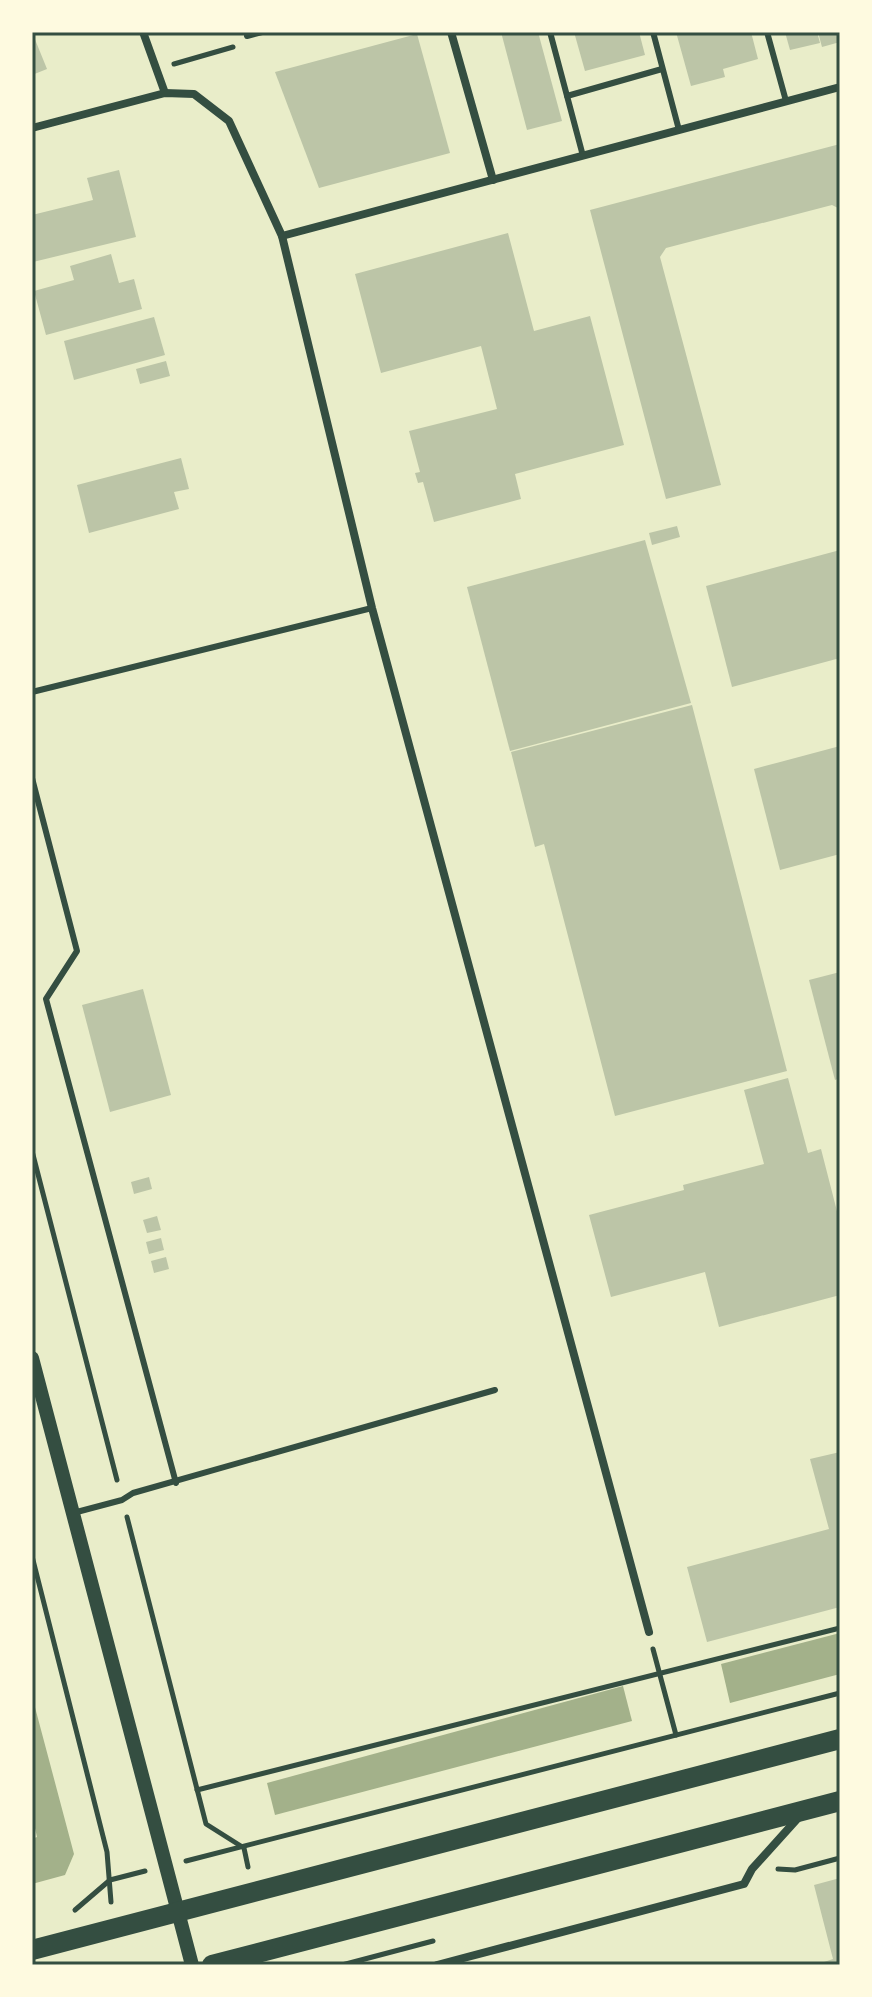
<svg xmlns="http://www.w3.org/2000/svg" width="872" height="1997" viewBox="0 0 872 1997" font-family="Helvetica,sans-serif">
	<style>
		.water { fill: #a3b18a }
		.building { fill: #bcc5a7 }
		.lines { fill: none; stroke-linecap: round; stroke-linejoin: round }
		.path { stroke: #344e41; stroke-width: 5 }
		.service { stroke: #344e41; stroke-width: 6 }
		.minor { stroke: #344e41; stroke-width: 8 }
		.tertiary { stroke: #344e41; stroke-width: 14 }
		.primary { stroke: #344e41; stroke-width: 20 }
		.neatline { fill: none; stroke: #344e41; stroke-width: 3 }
	</style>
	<rect width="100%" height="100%" fill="#e9edc9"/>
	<g class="water">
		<path d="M840 1633V1674L730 1703 721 1664Z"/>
		<path d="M623 1686 632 1721 275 1815 267 1783Z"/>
		<path d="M32 1696 74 1854 65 1875 32 1884V1839L37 1837 32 1815Z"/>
	</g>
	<g class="building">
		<path d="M32 32 47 69 32 75Z"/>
		<path d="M501 32H538L562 121 527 130Z"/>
		<path d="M574 32H639L645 55 585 71Z"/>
		<path d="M676 32H751L758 59 723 69 725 77 691 86Z"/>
		<path d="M785 32H817L820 43 790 50Z"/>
		<path d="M818 32H840V42L822 47Z"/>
		<path d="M417 34 450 153 319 188 275 72Z"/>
		<path d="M840 144V209L832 205 666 248 660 257 721 485 666 499 590 210Z"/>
		<path d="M119 170 136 237 33 262 32 215 93 200 87 178Z"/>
		<path d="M508 233 534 331 590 316 624 445 515 474 521 499 434 522 423 482 418 483 415 473 420 472 409 431 497 409 481 346 381 373 355 274Z"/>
		<path d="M111 254 119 283 134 279 142 309 46 335 34 291 74 280 70 266Z"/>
		<path d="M154 317 165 355 74 380 64 341Z"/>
		<path d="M166 361 170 376 140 384 136 369Z"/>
		<path d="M181 458 189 489 174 492 179 509 89 533 77 485Z"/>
		<path d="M677 526 680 537 652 545 649 533Z"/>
		<path d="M645 540 691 703 510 751 467 587Z"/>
		<path d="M840 550V658L732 687 706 586Z"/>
		<path d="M692 705 787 1071 615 1116 544 844 535 847 511 752Z"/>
		<path d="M840 746V854L780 870 754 769Z"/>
		<path d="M840 972V1078L835 1080 809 980Z"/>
		<path d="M143 989 171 1095 110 1112 82 1005Z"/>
		<path d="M788 1078 808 1153 821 1149 840 1223V1295L719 1327 705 1272 611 1297 589 1215 684 1190 683 1185 764 1164 744 1090Z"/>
		<path d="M149 1177 152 1189 134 1194 131 1182Z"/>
		<path d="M157 1216 161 1230 147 1233 143 1220Z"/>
		<path d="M161 1238 164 1250 149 1254 146 1242Z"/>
		<path d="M166 1257 169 1269 154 1273 151 1261Z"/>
		<path d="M840 1452V1607L707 1642 687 1567 829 1529 810 1459Z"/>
		<path d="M840 1878V1965H815L833 1959 814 1885Z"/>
	</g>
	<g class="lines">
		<g class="path">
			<path d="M174 64 233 47"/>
			<path d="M32 1151 117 1480"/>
			<path d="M127 1517 206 1824 244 1848 248 1867"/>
			<path d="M32 1556 107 1852 111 1902"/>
			<path d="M653 1649 676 1735"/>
			<path d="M197 1790 840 1628"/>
			<path d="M186 1861 840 1693"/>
			<path d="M778 1869 795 1870 840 1858"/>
			<path d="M75 1910 110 1880 145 1871"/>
			<path d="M342 1965 433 1941"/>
		</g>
		<g class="service">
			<path d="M550 32 583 156"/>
			<path d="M653 32 679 130"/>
			<path d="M767 32 786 101"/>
			<path d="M247 36 262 32"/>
			<path d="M567 96 662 69"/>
			<path d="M32 692 372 608"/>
			<path d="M32 778 77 951 46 999 176 1483"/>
			<path d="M73 1513 122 1500 133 1493 495 1390"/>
		</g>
		<g class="minor">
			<path d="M143 32 165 93"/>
			<path d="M451 32 493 180"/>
			<path d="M32 128 165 93 194 94 229 121 282 236 372 608 649 1632"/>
			<path d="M282 236 840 87"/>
			<path d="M437 1965 744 1884 752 1869 798 1818"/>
		</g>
		<path class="tertiary" d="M32 1358 192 1965"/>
		<g class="primary">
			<path d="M32 1950 840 1739"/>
			<path d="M212 1965 840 1801"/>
		</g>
	</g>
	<rect width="872" height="1997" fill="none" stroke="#fefae0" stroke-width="68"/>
	<rect x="34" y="34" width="804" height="1929" class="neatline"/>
</svg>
